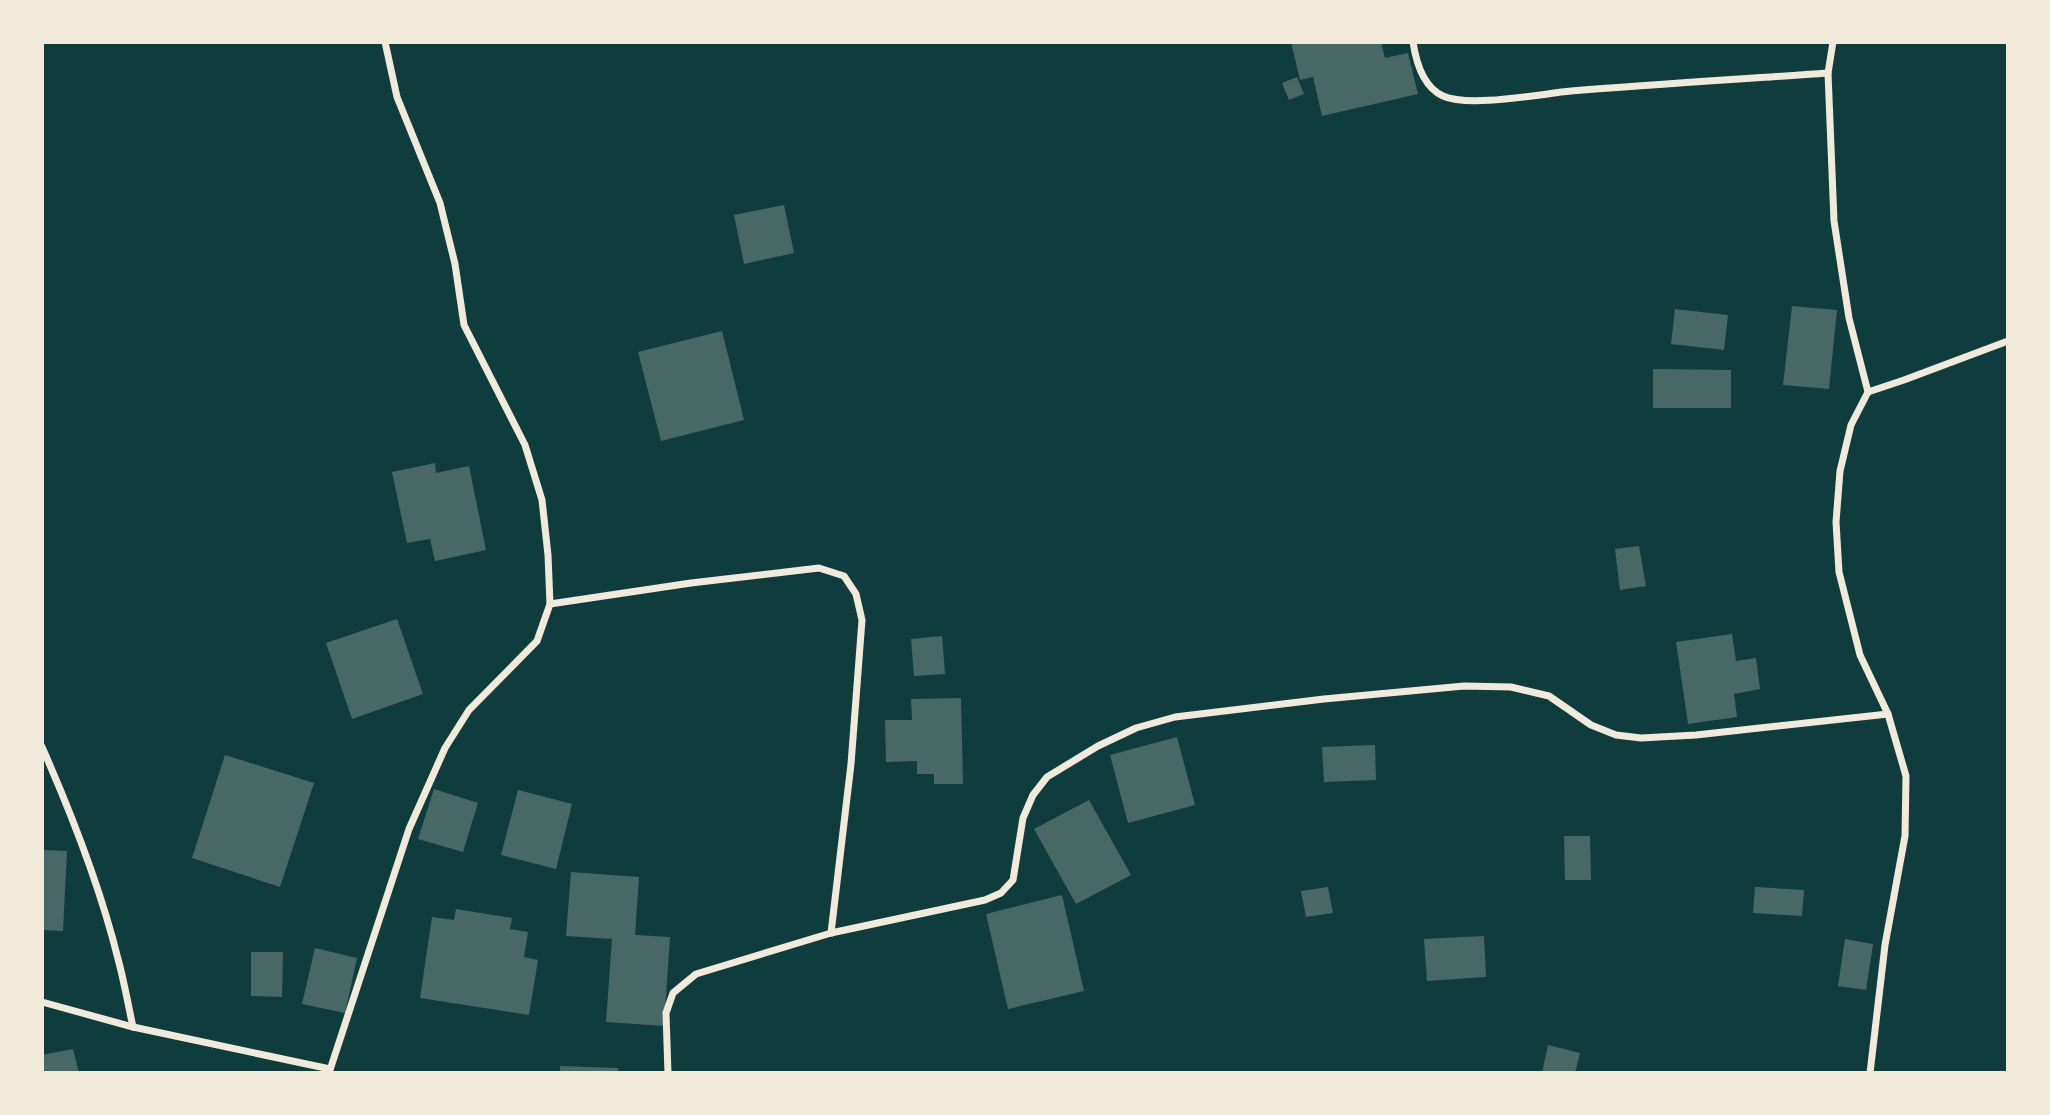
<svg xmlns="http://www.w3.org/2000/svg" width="2050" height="1115" viewBox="0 0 2050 1115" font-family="'Nunito Sans',sans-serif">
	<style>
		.building { fill: #486865 }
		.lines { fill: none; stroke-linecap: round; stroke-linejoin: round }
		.minor { stroke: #f1e9da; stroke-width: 7 }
	</style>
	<rect width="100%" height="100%" fill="#0f3d3e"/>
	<g class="building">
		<path d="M1291 42H1381L1385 58 1408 53 1418 94 1322 116 1313 77 1300 80Z"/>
		<path d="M1297 77 1304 94 1289 100 1282 83Z"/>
		<path d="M784 205 794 253 744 264 734 215Z"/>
		<path d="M1792 306 1837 310 1829 389 1783 385Z"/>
		<path d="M1675 309 1728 315 1724 350 1671 344Z"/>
		<path d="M722 331 744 420 661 441 638 352Z"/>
		<path d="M1653 369 1731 370V408H1653Z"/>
		<path d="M435 463 436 473 469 466 486 550 435 561 430 539 407 543 392 472Z"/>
		<path d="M1639 546 1646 586 1620 590 1615 549Z"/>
		<path d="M397 619 423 694 352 719 326 643Z"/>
		<path d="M1732 634 1736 661 1756 658 1760 689 1734 694 1737 717 1688 724 1676 642Z"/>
		<path d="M942 636 945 674 914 676 911 639Z"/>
		<path d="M961 698 963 784H934V774H917V761L886 762 885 720H912L911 699Z"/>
		<path d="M1177 737 1195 805 1128 823 1110 755Z"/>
		<path d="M1375 745 1376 780 1324 782 1322 747Z"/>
		<path d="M225 755 314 783 280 887 192 858Z"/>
		<path d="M434 789 478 803 463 852 418 839Z"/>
		<path d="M518 790 572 804 556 869 501 855Z"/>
		<path d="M1089 800 1131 875 1076 904 1034 829Z"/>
		<path d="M1564 836H1590L1591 880H1565Z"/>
		<path d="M42 850 67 851 63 931 42 930Z"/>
		<path d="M571 872 639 877 635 935 670 937 664 1026 606 1022 612 939 566 936Z"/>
		<path d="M1328 887 1333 913 1306 917 1301 891Z"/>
		<path d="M1755 887 1804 890 1802 916 1753 913Z"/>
		<path d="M1062 895 1084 991 1008 1009 986 914Z"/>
		<path d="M456 909 512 918 510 929 528 932 524 957 538 960 529 1015 420 998 432 917 454 920Z"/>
		<path d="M1484 936 1486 977 1427 981 1424 939Z"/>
		<path d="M1845 939 1873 944 1866 990 1838 986Z"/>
		<path d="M315 948 357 958 345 1013 302 1004Z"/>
		<path d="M251 952H283L282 997 251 996Z"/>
		<path d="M1548 1045 1580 1053 1575 1073H1542Z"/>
		<path d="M73 1049 79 1073H42V1055Z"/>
		<path d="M560 1066 618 1068V1073H560Z"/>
	</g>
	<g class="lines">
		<g class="minor">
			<path d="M1413 42C1416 62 1423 87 1443 96 1469 108 1540 94 1571 91 1657 84 1743 79 1828 73"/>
			<path d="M1833 42 1828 73 1834 221 1849 318 1868 392"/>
			<path d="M550 604 691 583 819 568 844 576 856 594 862 620 851 764 831 933"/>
			<path d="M42 747C72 815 100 886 118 959 124 981 128 1004 133 1027"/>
			<path d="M42 1002 133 1027 330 1069"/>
			<path d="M329 1073 409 829 445 748 469 710 537 641 550 604 548 555 542 500 525 445 464 325 455 264 440 203 397 97 385 42"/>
			<path d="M668 1073 666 1013 673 993 696 974 831 933 985 900 1001 893 1013 880 1023 818 1033 795 1047 777 1098 746 1136 728 1175 717 1324 699 1464 686 1511 687 1549 696 1591 725 1616 735 1641 738 1696 735 1888 714"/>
			<path d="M1870 1073 1885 945 1905 836 1906 776 1888 714 1860 655 1839 572 1836 522 1840 471 1851 425 1868 392 1904 380 2008 341"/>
		</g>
	</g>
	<rect width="2050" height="1115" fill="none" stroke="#f1e9da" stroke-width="88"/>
</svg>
